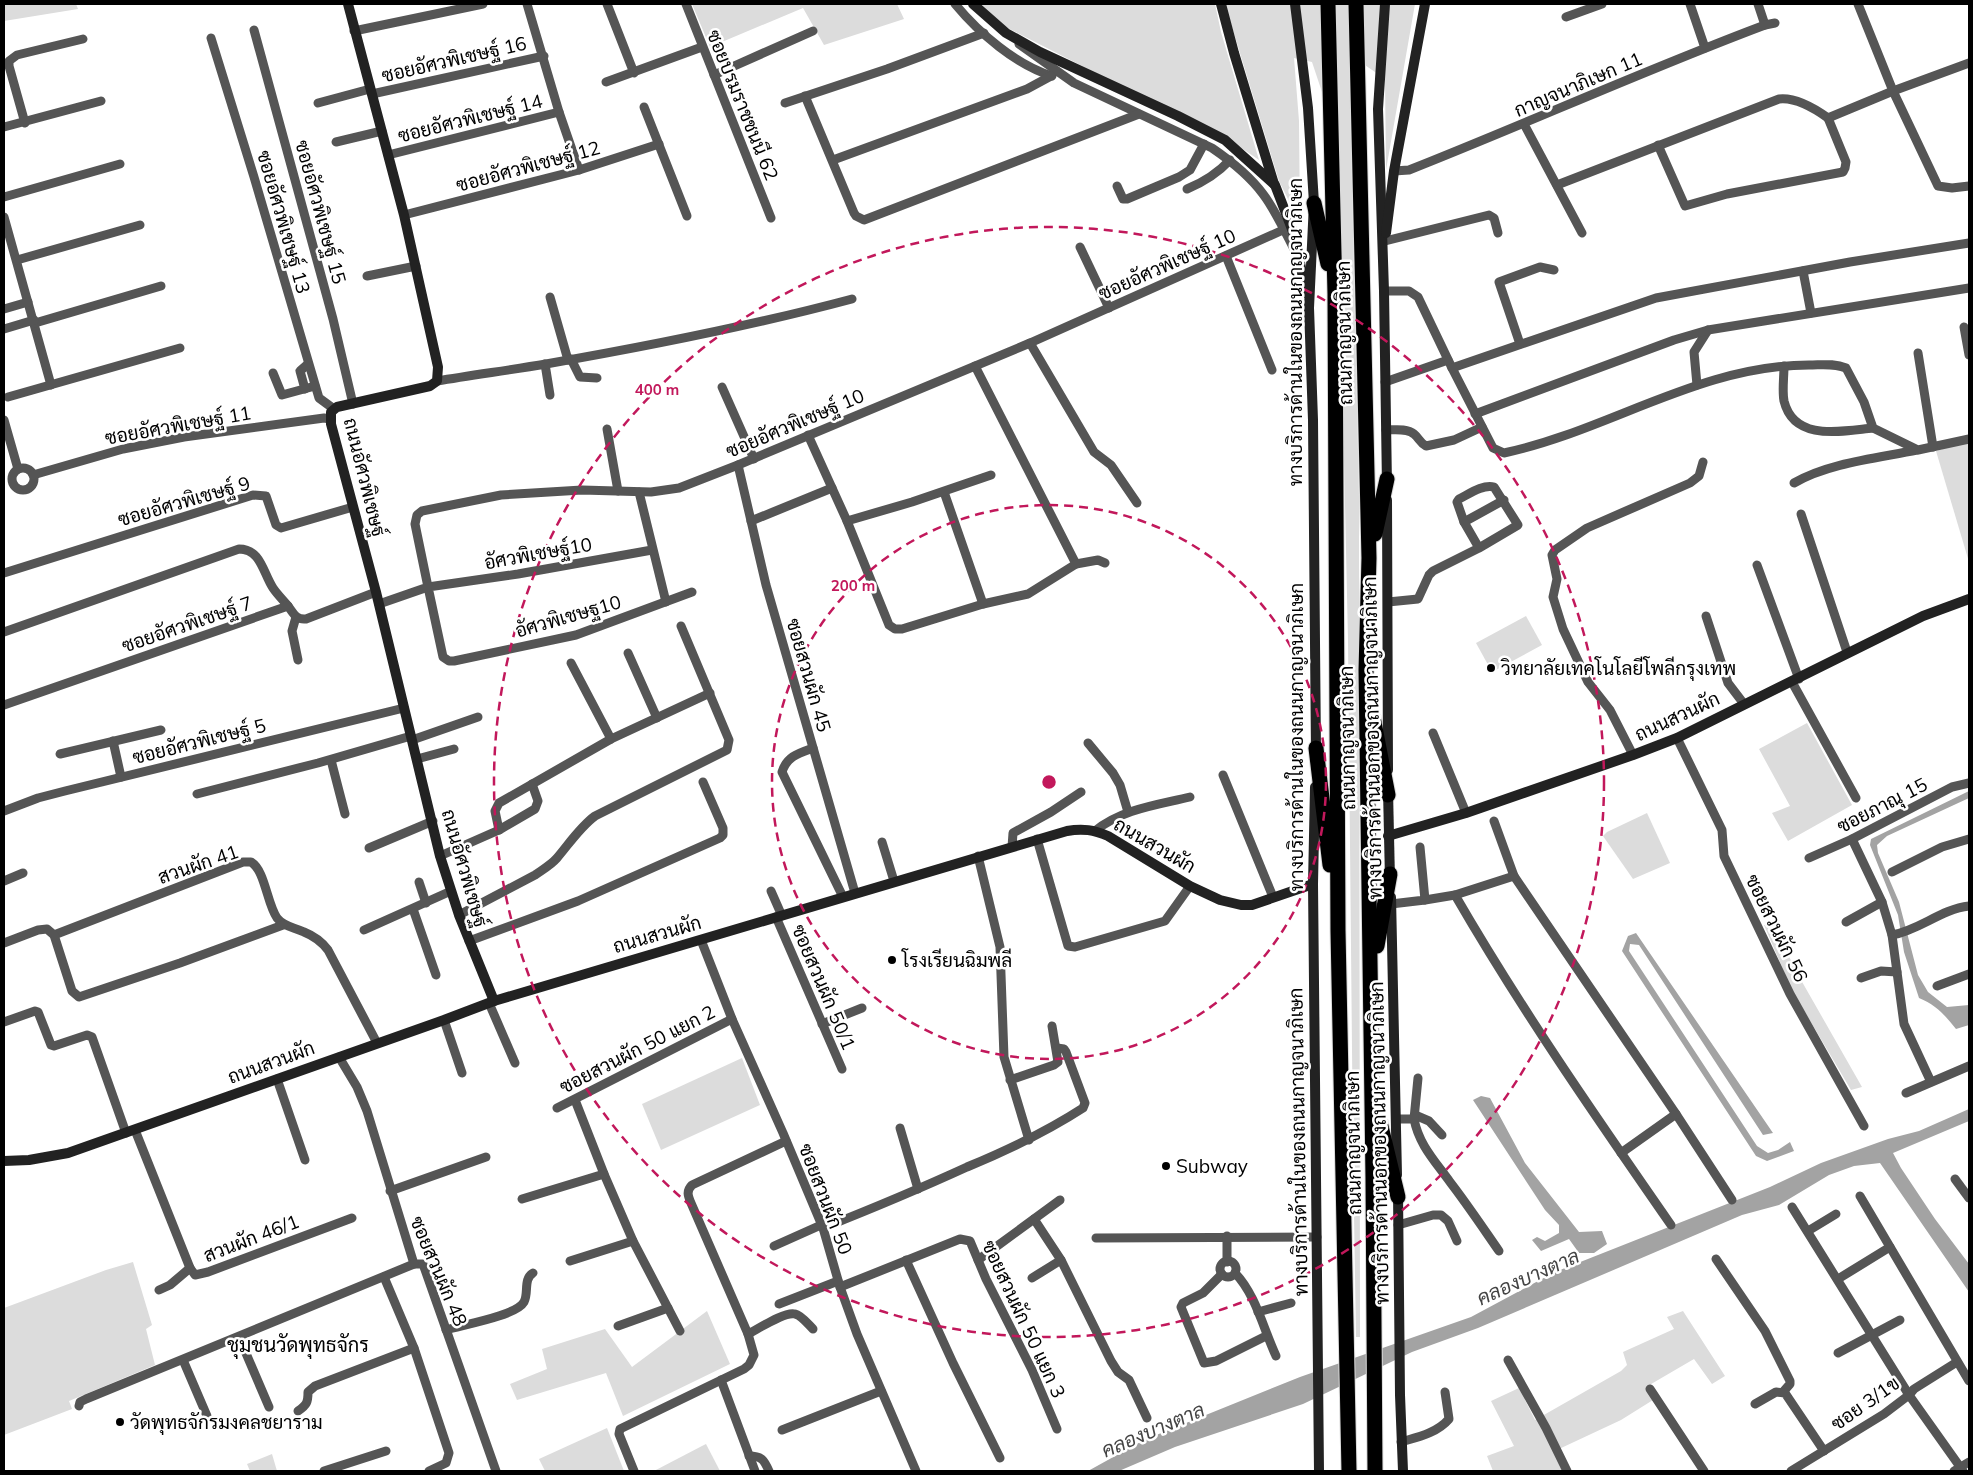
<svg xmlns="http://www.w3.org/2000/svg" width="1973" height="1475" viewBox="0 0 1973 1475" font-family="Mulish,Sarabun,sans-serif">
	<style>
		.green { fill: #dcdcdc }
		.water { fill: #a3a3a3 }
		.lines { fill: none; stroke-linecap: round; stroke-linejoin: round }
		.highway-casing { stroke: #dbdbdb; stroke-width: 17 }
		.street { stroke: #555; stroke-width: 9 }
		.secondary { stroke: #222; stroke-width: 10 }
		.highway { stroke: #000; stroke-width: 15 }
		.ring { fill: none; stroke: #c2185b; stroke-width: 2.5; stroke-dasharray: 9 6 }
		.poi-dot { fill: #000; stroke: #fff; stroke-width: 2 }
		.labels { text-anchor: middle; stroke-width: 5; stroke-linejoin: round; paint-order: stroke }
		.street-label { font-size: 19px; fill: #000; stroke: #fff }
		.poi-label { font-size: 19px; fill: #000; stroke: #fff; text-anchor: start }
		.water-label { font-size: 20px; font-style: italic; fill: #444; stroke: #fff }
		.neighbourhood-label { font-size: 20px; fill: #000; stroke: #fff }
		.centre { fill: #c2185b; stroke: #fff; stroke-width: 2.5 }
		.ring-label { font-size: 15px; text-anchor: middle; font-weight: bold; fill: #c2185b; stroke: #fff; stroke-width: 5; stroke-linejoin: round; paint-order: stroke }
	</style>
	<rect width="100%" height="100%" fill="#fff"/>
	<g class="green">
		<path d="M4 4H76L78 9 4 21Z"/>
		<path d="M692 4H897L904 19 824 45 803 8 710 47Z"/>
		<path d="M981 4H1215L1221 32 1259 160 1237 145 1000 24Z"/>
		<path d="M1225 4H1415L1386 170 1385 79 1349 54 1359 497 1360 1337H1356L1353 1151 1348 640 1335 56 1321 58 1322 92 1312 62 1294 58 1299 121 1300 223 1279 181Z"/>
		<path d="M1969 441V562L1936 451Z"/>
		<path d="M1526 616 1542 645 1492 672 1476 643Z"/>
		<path d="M1807 723 1852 805 1788 841 1772 813 1790 806 1759 749Z"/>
		<path d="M1647 813 1670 863 1633 879 1603 836 1607 832Z"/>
		<path d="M1764 925H1774L1797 973 1862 1087 1851 1090 1792 990Z"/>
		<path d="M742 1058 760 1105 661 1150 642 1104Z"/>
		<path d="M133 1262 152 1325 146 1329 155 1365 69 1401 72 1409 4 1435V1308L106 1270Z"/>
		<path d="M707 1311 730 1364 623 1416 606 1373 517 1400 510 1384 547 1369 542 1349 605 1329 632 1367Z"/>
		<path d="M1683 1311 1725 1376 1712 1384 1694 1359 1646 1387 1653 1400 1621 1420 1559 1449 1570 1471H1493L1487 1456 1514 1446 1491 1401 1519 1388 1535 1420 1621 1371 1627 1365 1623 1352 1674 1329 1667 1317Z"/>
		<path d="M607 1428 624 1471H545L539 1459Z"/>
		<path d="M706 1444 720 1471H654L702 1446Z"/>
		<path d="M272 1454 277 1471H250L247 1464Z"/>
	</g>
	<g class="water">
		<path d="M1969 791V798L1887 836 1877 845 1878 853 1899 902 1918 975 1928 992 1947 1007 1969 1005V1025L1956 1029C1945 1015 1936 1005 1919 998L1904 952 1898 915 1870 845 1871 839Z"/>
		<path d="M1636 933 1773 1133 1763 1135 1639 945 1630 944 1629 951 1757 1146 1768 1153 1778 1150 1790 1142 1794 1151 1767 1161 1756 1156 1622 951 1628 936Z"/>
		<path d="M1481 1096 1490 1098 1525 1163 1579 1232 1602 1231 1607 1244 1594 1253H1579L1569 1239 1541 1251 1532 1240 1537 1237 1545 1241 1559 1233V1225L1545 1210 1473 1100Z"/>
		<path d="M1969 1109V1121L1893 1153 1901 1168 1935 1219 1969 1264V1292L1880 1163 1854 1166 1829 1175 1779 1205 1742 1215 1478 1328 1412 1352 1303 1404 1175 1447 1119 1471H1088L1144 1440 1300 1377 1471 1317 1555 1272 1770 1187 1821 1163 1888 1139 1919 1131Z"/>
	</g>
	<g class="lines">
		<defs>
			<g id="highway">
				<path d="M1328 4 1335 294 1338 931 1349 1471"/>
				<path d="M1356 4 1369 558 1366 670 1373 1178 1375 1471"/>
				<path d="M1314 203 1328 264"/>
				<path d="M1375 534 1387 479"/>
				<path d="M1373 717 1388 795"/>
				<path d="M1316 748 1330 865"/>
				<path d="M1377 946 1390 874"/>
				<path d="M1379 1118 1398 1197"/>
			</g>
		</defs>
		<use href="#highway" class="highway-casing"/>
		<g class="street">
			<path d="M527 4 559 112 579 170"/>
			<path d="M607 4 634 73"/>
			<path d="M686 4 771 218"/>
			<path d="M955 4C979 33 1016 65 1052 76"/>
			<path d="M1690 4 1705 48"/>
			<path d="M1758 4 1765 25"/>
			<path d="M1858 4 1893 91 1938 186 1952 188 1969 186"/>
			<path d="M1566 17 1602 4"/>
			<path d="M254 30 333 319 353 404"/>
			<path d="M354 31 483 4"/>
			<path d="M211 38 254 177 319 398 334 409"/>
			<path d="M1019 44 1074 83 1212 148C1231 161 1249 175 1263 194 1276 211 1287 236 1297 255"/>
			<path d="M714 75 813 31"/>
			<path d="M606 82 702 47"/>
			<path d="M372 94 544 56"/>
			<path d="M805 96 854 213 856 216 864 220 1139 114"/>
			<path d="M318 103 370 89"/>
			<path d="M785 103 887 69 984 33"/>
			<path d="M644 107 687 216"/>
			<path d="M25 123 9 66V61L17 55 83 39"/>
			<path d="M1524 124 1582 233"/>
			<path d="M4 127 101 101"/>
			<path d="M336 142 382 131"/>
			<path d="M1658 145 1685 206 1727 194 1843 172 1845 168 1846 162 1828 118"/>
			<path d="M388 155 559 112"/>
			<path d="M833 160 1027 89 1051 76"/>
			<path d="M1394 171 1409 170C1528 123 1645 70 1765 25L1775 23"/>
			<path d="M1557 185 1779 99C1796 97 1814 108 1828 118L1893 91 1969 63"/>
			<path d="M1117 186 1123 199H1127L1179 177 1190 170 1204 144"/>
			<path d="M1187 189C1204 182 1217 174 1230 160"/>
			<path d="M4 197 120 164"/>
			<path d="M404 215 579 170 659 144"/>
			<path d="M4 217 51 385"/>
			<path d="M1385 241 1489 215 1494 218 1498 233"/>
			<path d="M1080 247 1109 308"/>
			<path d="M1226 256 1272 370"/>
			<path d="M17 260 140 225"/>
			<path d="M1803 271 1811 313"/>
			<path d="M367 276 416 266"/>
			<path d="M1384 291H1409L1418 297 1452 368 1493 448 1504 453C1608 431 1700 365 1809 365 1822 365 1834 363 1846 368L1864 402 1873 428 1918 450 1969 439"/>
			<path d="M550 297 568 360"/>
			<path d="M4 309 28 302"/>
			<path d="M35 323 161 286"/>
			<path d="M1964 327 1969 355"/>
			<path d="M4 329 34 320"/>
			<path d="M1030 343 1094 452 1111 465 1137 503"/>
			<path d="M1520 344 1499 282 1540 267 1554 270"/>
			<path d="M1918 353 1933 447"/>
			<path d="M571 359 580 377 597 378"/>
			<path d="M545 364 550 395"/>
			<path d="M975 366 1076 564"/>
			<path d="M1784 366C1784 377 1782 391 1784 401 1794 442 1842 431 1873 428"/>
			<path d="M1452 368 1656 298 1850 262 1969 243"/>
			<path d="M273 373 282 395 315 386"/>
			<path d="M437 381C473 375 510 370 546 364 649 346 751 326 852 299"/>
			<path d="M1385 382 1448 360"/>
			<path d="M1697 385 1694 352 1708 330"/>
			<path d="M722 387 754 459"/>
			<path d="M305 389 300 371 308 364"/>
			<path d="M8 397 180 348"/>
			<path d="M1475 414 1674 340 1708 330 1969 288"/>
			<path d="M4 420 18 469"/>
			<path d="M607 429 618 491"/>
			<path d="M1386 430C1394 430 1407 428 1414 434 1419 438 1420 443 1426 446L1454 440 1482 427"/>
			<path d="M808 435 847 521 889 625 895 629H902L983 604 1028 594 1076 564 1098 560 1105 563"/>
			<path d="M738 465 766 585 855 893"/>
			<circle cx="23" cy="479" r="11"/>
			<path d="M33 475 123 449 184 437 324 418 330 419"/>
			<path d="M1794 483C1828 463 1878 458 1917 450"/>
			<path d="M639 492 666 602"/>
			<path d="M944 492 983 604"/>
			<path d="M1801 514 1847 652"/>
			<path d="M751 521 832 488"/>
			<path d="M847 521 912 502 991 475"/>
			<path d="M1464 522 1504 500"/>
			<path d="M652 550 518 574 428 587 443 657 449 661H454L576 635 692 592"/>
			<path d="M1757 565 1799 679"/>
			<path d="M4 573 253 495 266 496 276 525 281 528 353 507"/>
			<path d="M1388 602 1418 599 1429 575 1433 571 1479 548 1518 525 1494 487C1483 484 1469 494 1459 499L1457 502 1464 522 1479 548"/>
			<path d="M379 604 428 587 415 524 417 515 422 511 501 495 582 490 651 492 679 488 738 465 1030 343 1283 230"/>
			<path d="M1706 616 1728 683 1744 704"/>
			<path d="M296 617 292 631 298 660"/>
			<path d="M4 632 239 549C261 549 263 573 273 588 277 594 283 600 288 606"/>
			<path d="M628 653 657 718"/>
			<path d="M571 663 611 739"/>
			<path d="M1792 682 1856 798"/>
			<path d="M4 705 288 606C294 614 296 620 306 619L376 592"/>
			<path d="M1433 733 1466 813"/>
			<path d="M1677 738 1722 830 1724 856 1790 994 1864 1126"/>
			<path d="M412 740 478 717"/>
			<path d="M113 741 121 777"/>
			<path d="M1088 743 1113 773 1120 785 1128 812"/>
			<path d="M813 748C799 753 787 756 782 772L843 897"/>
			<path d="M60 754 161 730"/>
			<path d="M1633 755 1610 710 1588 682 1563 629 1553 597 1557 579 1552 555 1555 550 1587 528 1690 483 1699 476 1703 462"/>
			<path d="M417 759 454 749"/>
			<path d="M331 760 345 814"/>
			<path d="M1223 775 1273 897"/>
			<path d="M197 794 318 763 411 736"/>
			<path d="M4 811 38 798 65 791 404 708"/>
			<path d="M1494 821 1514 876 1676 1114 1732 1200"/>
			<path d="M499 830 535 809 538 801 532 784"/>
			<path d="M1095 831C1122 809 1157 805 1190 797"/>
			<path d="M1037 839 1068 946 1075 947 1165 921 1190 886"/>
			<path d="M1852 839 1882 902 1892 935 1904 1024 1931 1082"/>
			<path d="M882 842 894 881"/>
			<path d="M1012 847 1013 833 1051 812 1081 792"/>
			<path d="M369 848 433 821"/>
			<path d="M440 856 499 830 495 811 499 803 611 739 710 693"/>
			<path d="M978 856 1000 947 1004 1057 1029 1140"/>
			<path d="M1809 858 1852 839 1952 787 1969 783"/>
			<path d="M1892 872 1942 847 1969 839"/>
			<path d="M4 881 23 873"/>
			<path d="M419 882 426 903"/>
			<path d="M771 891 782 916"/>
			<path d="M1455 895C1521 1009 1596 1117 1671 1225"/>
			<path d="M1425 900 1455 895 1514 876"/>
			<path d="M1391 904 1425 900 1420 847"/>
			<path d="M413 909 436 975"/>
			<path d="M459 915 535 875C542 870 551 865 557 858 569 844 580 827 595 816L727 750 729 740 681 626"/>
			<path d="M776 917 842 1069"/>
			<path d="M1846 922 1882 902"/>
			<path d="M364 930 451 891"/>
			<path d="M54 935 243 862H251C265 870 267 904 277 918 284 927 294 927 304 932 314 936 322 942 328 950L377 1043"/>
			<path d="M1892 935C1920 930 1941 909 1969 906"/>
			<path d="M701 940 732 1019 783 1133 823 1228 840 1287 857 1334 916 1471"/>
			<path d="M469 941 578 901 720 838 723 835V828L703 782"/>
			<path d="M4 943 38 930 47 929 54 935 72 991 79 997 180 963 283 925"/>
			<path d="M1861 978 1881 971 1897 972"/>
			<path d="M1937 986 1969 974"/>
			<path d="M489 1003 515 1063"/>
			<path d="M444 1020 462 1073"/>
			<path d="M4 1022 35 1011 38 1012 51 1045 54 1046 87 1035 92 1037 126 1133"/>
			<path d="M822 1024 862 1008"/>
			<path d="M339 1057 357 1087 367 1111 414 1264H423L496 1471"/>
			<path d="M277 1079 305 1160"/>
			<path d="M1010 1080 1054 1065 1058 1062 1052 1026"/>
			<path d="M1906 1093 1969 1066"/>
			<path d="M575 1100 604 1174 633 1241 680 1331"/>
			<path d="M557 1108 732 1019"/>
			<path d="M1415 1115 1429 1121 1442 1135"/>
			<path d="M1396 1119H1414C1419 1145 1435 1161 1450 1182 1467 1204 1483 1228 1499 1251"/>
			<path d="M1414 1119 1418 1078"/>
			<path d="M900 1128 918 1189"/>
			<path d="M135 1130 190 1268 195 1275 208 1272 352 1218"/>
			<path d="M1621 1153 1676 1114"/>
			<path d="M1955 1179 1969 1198"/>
			<path d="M390 1191 486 1157"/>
			<path d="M1860 1196 1969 1381"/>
			<path d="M522 1199 604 1174"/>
			<path d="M1792 1207 1909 1395 1963 1471"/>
			<path d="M1034 1219 1061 1260 1111 1361 1118 1372 1129 1380 1147 1418"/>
			<path d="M1398 1225 1433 1215H1441L1448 1221 1457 1241"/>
			<path d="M823 1228C871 1209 919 1189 967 1167 1008 1150 1046 1132 1083 1108L1085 1103 1066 1052 1064 1049 1057 1048"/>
			<path d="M1808 1231 1836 1214"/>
			<path d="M1096 1238 1317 1237"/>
			<path d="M774 1246 821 1225"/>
			<path d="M1716 1259 1765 1331 1790 1381V1384L1783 1392"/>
			<path d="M906 1260 953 1363 1000 1458"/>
			<path d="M978 1260 1060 1200"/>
			<path d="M570 1261 633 1241"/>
			<circle cx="1228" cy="1269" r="8"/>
			<path d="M1227 1262V1236"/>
			<path d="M1235 1273C1256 1295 1263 1328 1276 1356"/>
			<path d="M1222 1274 1203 1293 1183 1303 1181 1307 1204 1363 1216 1361 1266 1336"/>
			<path d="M384 1277 414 1348 449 1453 446 1463 429 1471"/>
			<path d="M1032 1278 1061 1260"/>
			<path d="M1838 1279 1890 1247"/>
			<path d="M840 1287 960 1239 970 1241 986 1279 1032 1370 1057 1429"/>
			<path d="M159 1290 170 1285 190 1268"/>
			<path d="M779 1304 838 1281"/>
			<path d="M1258 1312 1291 1303"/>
			<path d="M618 1326 668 1308"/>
			<path d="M446 1330C462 1325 516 1316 524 1302 529 1293 523 1279 533 1273"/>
			<path d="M748 1334C758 1329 785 1311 795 1314 801 1315 808 1324 813 1329"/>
			<path d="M239 1337 269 1407"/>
			<path d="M1838 1353 1900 1320"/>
			<path d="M183 1360 207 1416"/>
			<path d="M1508 1360 1546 1428 1567 1471"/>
			<path d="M721 1380 755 1471"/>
			<path d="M1650 1389 1704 1471"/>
			<path d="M1755 1404 1776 1392 1785 1393 1824 1451"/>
			<path d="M79 1406 80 1402 86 1399 414 1264"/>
			<path d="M298 1411C307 1405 308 1402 308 1392L315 1386 414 1348"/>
			<path d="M782 1430 881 1391"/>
			<path d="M1401 1442C1418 1437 1437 1433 1449 1419L1445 1392"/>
			<path d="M749 1456C762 1456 764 1460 769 1471"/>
			<path d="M324 1471 386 1451"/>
			<path d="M634 1471 619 1434 620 1429 744 1369 749 1365 754 1355 748 1334 691 1203C688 1196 686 1191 692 1185L786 1141"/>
			<path d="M1791 1471 1884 1414 1909 1395 1914 1389 1957 1362"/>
			<path d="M1954 1471 1969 1462"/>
		</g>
		<g class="secondary">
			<path d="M348 4 404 215 438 367 437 381 430 386 337 407 331 412V424L376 592 440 856 459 915 494 1001"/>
			<path d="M973 4 1006 33 1040 52 1178 116 1225 140 1275 185 1295 237 1306 293"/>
			<path d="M1221 4 1234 53 1274 184"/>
			<path d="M1295 4 1308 108 1314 203 1309 308 1313 420 1316 753"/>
			<path d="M1385 4 1378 109 1384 291 1387 486"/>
			<path d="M1386 233 1394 171 1425 4"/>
			<path d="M1387 500 1388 770"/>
			<path d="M1315 787 1313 884 1319 1471"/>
			<path d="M1388 790 1390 880"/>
			<path d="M1388 836 1466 813 1633 755 1677 738 1923 616 1969 599"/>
			<path d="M1391 897 1397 1175"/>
			<path d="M4 1161 29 1160 68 1153 444 1020 494 1001 1067 831C1083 828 1094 830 1108 836L1190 886 1220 900 1241 905H1252L1313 884"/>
			<path d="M1398 1192 1400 1395 1403 1471"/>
		</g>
		<use href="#highway" class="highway"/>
	</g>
	<g class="ring">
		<circle cx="1049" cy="782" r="277"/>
		<circle cx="1049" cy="782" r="555"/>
	</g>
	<g class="poi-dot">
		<circle cx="1491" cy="668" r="5"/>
		<circle cx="892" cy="960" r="5"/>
		<circle cx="1166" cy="1166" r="5"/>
		<circle cx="120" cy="1422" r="5"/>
	</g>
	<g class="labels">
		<g class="street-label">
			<text transform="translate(454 59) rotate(-13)" y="7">ซอยอัศวพิเชษฐ์ 16</text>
			<text transform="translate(1578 84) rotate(-23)" y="7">กาญจนาภิเษก 11</text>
			<text transform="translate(743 105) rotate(68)" y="7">ซอยบรมราชชนนี 62</text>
			<text transform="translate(470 118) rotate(-14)" y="7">ซอยอัศวพิเชษฐ์ 14</text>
			<text transform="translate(528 166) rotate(-15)" y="7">ซอยอัศวพิเชษฐ์ 12</text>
			<text transform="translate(321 212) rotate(75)" y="7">ซอยอัศวพิเชษฐ์ 15</text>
			<text transform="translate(284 222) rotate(74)" y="7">ซอยอัศวพิเชษฐ์ 13</text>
			<text transform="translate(1167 264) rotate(-24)" y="7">ซอยอัศวพิเชษฐ์ 10</text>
			<text transform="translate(1295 332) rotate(-90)" y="7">ทางบริการด้านในของถนนกาญจนาภิเษก</text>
			<text transform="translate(1344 333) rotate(-91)" y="7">ถนนกาญจนาภิเษก</text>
			<text transform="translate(795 423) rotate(-23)" y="7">ซอยอัศวพิเชษฐ์ 10</text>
			<text transform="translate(178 425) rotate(-10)" y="7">ซอยอัศวพิเชษฐ์ 11</text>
			<text transform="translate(365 477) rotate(76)" y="7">ถนนอัศวพิเชษฐ์</text>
			<text transform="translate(184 501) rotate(-16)" y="7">ซอยอัศวพิเชษฐ์ 9</text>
			<text transform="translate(538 553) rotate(-10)" y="7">อัศวพิเชษฐ์10</text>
			<text transform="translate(568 616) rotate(-16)" y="7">อัศวพิเชษฐ10</text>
			<text transform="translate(187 624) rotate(-19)" y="7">ซอยอัศวพิเชษฐ์ 7</text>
			<text transform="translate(809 675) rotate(74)" y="7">ซอยสวนผัก 45</text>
			<text transform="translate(1677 716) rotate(-25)" y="7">ถนนสวนผัก</text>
			<text transform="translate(1296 737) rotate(-90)" y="7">ทางบริการด้านในของถนนกาญจนาภิเษก</text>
			<text transform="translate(1347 738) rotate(-91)" y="7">ถนนกาญจนาภิเษก</text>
			<text transform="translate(1372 738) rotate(-91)" y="7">ทางบริการด้านนอกของถนนกาญจนาภิเษก</text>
			<text transform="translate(199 741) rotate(-14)" y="7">ซอยอัศวพิเชษฐ์ 5</text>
			<text transform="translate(1882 805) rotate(-27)" y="7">ซอยภาณุ 15</text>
			<text transform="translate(1155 845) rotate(30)" y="7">ถนนสวนผัก</text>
			<text transform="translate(198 864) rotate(-19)" y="7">สวนผัก 41</text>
			<text transform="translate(465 868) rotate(74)" y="7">ถนนอัศวพิเชษฐ์</text>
			<text transform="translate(1777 928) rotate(64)" y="7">ซอยสวนผัก 56</text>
			<text transform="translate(657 934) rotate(-16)" y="7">ถนนสวนผัก</text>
			<text transform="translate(824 987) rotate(67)" y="7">ซอยสวนผัก 50/1</text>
			<text transform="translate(637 1049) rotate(-27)" y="7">ซอยสวนผัก 50 แยก 2</text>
			<text transform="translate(271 1062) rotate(-20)" y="7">ถนนสวนผัก</text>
			<text transform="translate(1298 1142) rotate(-91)" y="7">ทางบริการด้านในของถนนกาญจนาภิเษก</text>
			<text transform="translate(1353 1143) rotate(-91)" y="7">ถนนกาญจนาภิเษก</text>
			<text transform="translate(1379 1143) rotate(-91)" y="7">ทางบริการด้านนอกของถนนกาญจนาภิเษก</text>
			<text transform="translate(826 1199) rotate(69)" y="7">ซอยสวนผัก 50</text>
			<text transform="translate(251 1238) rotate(-21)" y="7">สวนผัก 46/1</text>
			<text transform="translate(439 1271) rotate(67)" y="7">ซอยสวนผัก 48</text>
			<text transform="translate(1024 1319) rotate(65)" y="7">ซอยสวนผัก 50 แยก 3</text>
			<text transform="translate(1865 1403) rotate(-35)" y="7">ซอย 3/1ข</text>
		</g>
		<g class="poi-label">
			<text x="1501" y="675">วิทยาลัยเทคโนโลยีโพลีกรุงเทพ</text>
			<text x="902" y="967">โรงเรียนฉิมพลี</text>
			<text x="1176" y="1173">Subway</text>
			<text x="130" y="1429">วัดพุทธจักรมงคลชยาราม</text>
		</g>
		<g class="water-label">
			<text transform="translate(1528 1277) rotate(-24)" y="7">คลองบางตาล</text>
			<text transform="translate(1153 1430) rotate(-23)" y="7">คลองบางตาล</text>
		</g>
		<g class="neighbourhood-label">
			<text x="298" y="1352">ชุมชนวัดพุทธจักร</text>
		</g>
	</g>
	<circle cx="1049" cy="782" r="8" class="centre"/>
	<g class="ring-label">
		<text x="657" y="395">400 m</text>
		<text x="853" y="591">200 m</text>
	</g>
	<rect width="1973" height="1475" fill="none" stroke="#000000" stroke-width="10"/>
</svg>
